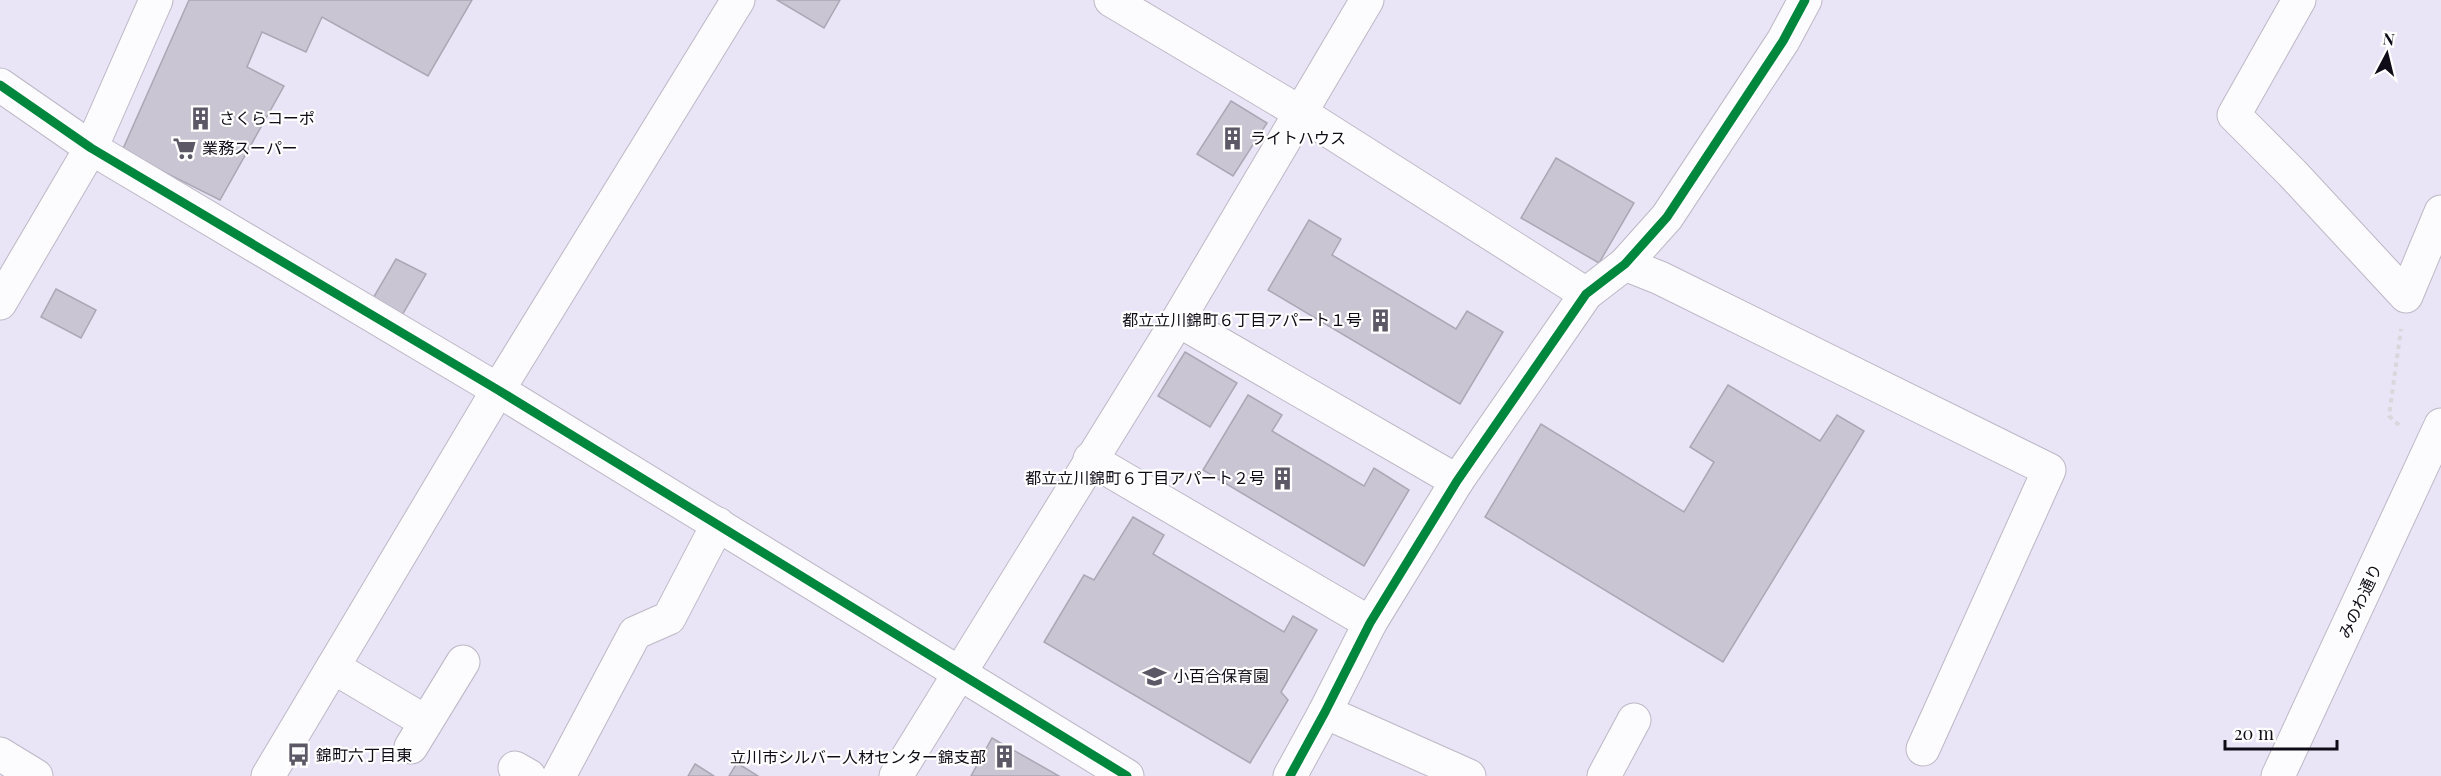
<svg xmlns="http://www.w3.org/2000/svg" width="2441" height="776" viewBox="0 0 2441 776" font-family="'Playfair Display','Noto Sans JP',serif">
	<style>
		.building { fill: #c9c5d3; stroke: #aba7b5; stroke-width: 1.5 }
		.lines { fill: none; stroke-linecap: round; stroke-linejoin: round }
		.minor-casing { stroke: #bcb8c6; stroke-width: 35 }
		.path { stroke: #d9d7dc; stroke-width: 4; stroke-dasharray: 4.5 4.5; stroke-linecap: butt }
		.minor { stroke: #fcfbfe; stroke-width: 33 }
		.cycleway-casing { stroke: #fff; stroke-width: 13 }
		.cycleway { stroke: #00873e; stroke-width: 9 }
		.labels { text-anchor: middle; stroke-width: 4.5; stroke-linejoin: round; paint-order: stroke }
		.poi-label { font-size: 16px; fill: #0f0c17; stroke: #fff; text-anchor: start }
		.street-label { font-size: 16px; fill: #0f0c17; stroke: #fff }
	</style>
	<rect width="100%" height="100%" fill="#eae5f6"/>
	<g class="building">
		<path d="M189 0H472L428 76 322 17 306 52 262 32 247 67 284 86 220 200 122 151Z"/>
		<path d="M777 0H840L824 28Z"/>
		<path d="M1231 101 1267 123 1233 176 1197 154Z"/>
		<path d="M1556 158 1634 203 1599 263 1521 218Z"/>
		<path d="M1309 220 1341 239 1332 255 1456 329 1467 311 1503 332 1460 404 1268 290Z"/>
		<path d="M396 259 426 274 401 317 372 300Z"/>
		<path d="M56 289 96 310 81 338 41 317Z"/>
		<path d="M1185 352 1237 383 1210 427 1158 396Z"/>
		<path d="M1728 385 1820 441 1837 415 1864 431 1723 662 1485 517 1541 424 1684 512 1714 462 1690 447Z"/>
		<path d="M1248 395 1282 415 1272 431 1364 486 1374 468 1409 490 1364 566 1203 470Z"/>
		<path d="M1133 517 1164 535 1153 554 1284 632 1293 616 1317 630 1281 692 1288 700 1250 763 1044 642 1084 575 1094 580Z"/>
		<path d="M992 738 1059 776H971Z"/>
		<path d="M737 763 758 776H729Z"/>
		<path d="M695 764 714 776H688Z"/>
	</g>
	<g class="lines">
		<defs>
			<g id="minor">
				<path d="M1111 0 1301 113 1586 294"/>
				<path d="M2299 0 2234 115 2292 173 2406 296 2441 212"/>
				<path d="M0 85 91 148 498 390 1127 776"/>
				<path d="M1625 264 1660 278 2049 470 1923 749"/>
				<path d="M0 303 91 148 156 0"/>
				<path d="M1178 320 1457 481"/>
				<path d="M1090 459 1370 623"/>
				<path d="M333 667 426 722"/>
				<path d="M1325 712 1469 776"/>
				<path d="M411 747 463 662"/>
				<path d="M0 754 36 776"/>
				<path d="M515 768 529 776"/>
				<path d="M268 776 498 390 738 0"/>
				<path d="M559 776 635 633 669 618 718 524"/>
				<path d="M896 776 1178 320 1367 0"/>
				<path d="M1290 776 1325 712 1370 623 1457 481 1586 294 1625 264 1667 217 1783 41 1805 0"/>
				<path d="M1604 776 1634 720"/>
				<path d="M2278 776 2441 425"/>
			</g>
		</defs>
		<use href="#minor" class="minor-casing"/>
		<path class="path" d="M2399 425 2389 416 2401 329"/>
		<use href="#minor" class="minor"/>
		<defs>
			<g id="cycleway">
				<path d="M0 85 91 148 498 390 1127 776"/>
				<path d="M1290 776 1325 712 1370 623 1457 481 1586 294 1625 264 1667 217 1783 41 1805 0"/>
			</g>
		</defs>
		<use href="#cycleway" class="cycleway-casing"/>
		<use href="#cycleway" class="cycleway"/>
	</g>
	<defs>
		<symbol id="building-bare" viewBox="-9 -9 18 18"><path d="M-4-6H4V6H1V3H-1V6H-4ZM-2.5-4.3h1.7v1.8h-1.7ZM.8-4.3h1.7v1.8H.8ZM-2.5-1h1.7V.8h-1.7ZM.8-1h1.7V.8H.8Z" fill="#5c5865" stroke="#fff" stroke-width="2.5" paint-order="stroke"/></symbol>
		<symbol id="supermarket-bare" viewBox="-9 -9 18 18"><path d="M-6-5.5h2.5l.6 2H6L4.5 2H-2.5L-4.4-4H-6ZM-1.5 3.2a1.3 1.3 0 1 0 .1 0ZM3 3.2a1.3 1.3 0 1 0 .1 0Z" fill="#5c5865" stroke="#fff" stroke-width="2.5" paint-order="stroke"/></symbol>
		<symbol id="school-bare" viewBox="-9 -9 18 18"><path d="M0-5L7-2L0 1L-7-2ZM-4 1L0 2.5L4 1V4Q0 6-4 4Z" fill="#5c5865" stroke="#fff" stroke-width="2.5" paint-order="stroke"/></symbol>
		<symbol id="bus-bare" viewBox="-9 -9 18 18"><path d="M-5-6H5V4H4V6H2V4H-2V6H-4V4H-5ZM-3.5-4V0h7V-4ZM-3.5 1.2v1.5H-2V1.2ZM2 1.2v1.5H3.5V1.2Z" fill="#5c5865" stroke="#fff" stroke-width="2.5" paint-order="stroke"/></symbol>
	</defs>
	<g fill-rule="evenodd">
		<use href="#building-bare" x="184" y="102" width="33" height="33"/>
		<use href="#building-bare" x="1216" y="122" width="33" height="33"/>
		<use href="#supermarket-bare" x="168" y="132" width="33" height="33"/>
		<use href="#building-bare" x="1364" y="304" width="33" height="33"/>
		<use href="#building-bare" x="1266" y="462" width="33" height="33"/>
		<use href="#school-bare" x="1138" y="660" width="33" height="33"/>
		<use href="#bus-bare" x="282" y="738" width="33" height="33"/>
		<use href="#building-bare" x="988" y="740" width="33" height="33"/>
	</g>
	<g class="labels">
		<g class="poi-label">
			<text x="219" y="124">さくらコーポ</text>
			<text x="1250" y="144">ライトハウス</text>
			<text x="202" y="154">業務スーパー</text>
			<text x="1362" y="326" text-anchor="end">都立立川錦町６丁目アパート１号</text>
			<text x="1265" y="484" text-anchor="end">都立立川錦町６丁目アパート２号</text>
			<text x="1173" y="682">小百合保育園</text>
			<text x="316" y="761">錦町六丁目東</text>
			<text x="986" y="763" text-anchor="end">立川市シルバー人材センター錦支部</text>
		</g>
		<g class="street-label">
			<text transform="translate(2360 601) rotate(-65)" y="6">みのわ通り</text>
		</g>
	</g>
	<g transform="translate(2387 54) rotate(7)" stroke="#ffffff" stroke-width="4.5" paint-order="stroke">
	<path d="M0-4.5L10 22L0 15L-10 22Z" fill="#0f0c17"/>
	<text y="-9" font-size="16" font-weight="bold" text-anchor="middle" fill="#0f0c17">N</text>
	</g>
	<path d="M2225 740v9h112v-9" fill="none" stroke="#0f0c17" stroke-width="3"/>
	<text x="2234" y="740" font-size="18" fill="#0f0c17" stroke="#ffffff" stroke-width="4.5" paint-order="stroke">20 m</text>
</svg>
